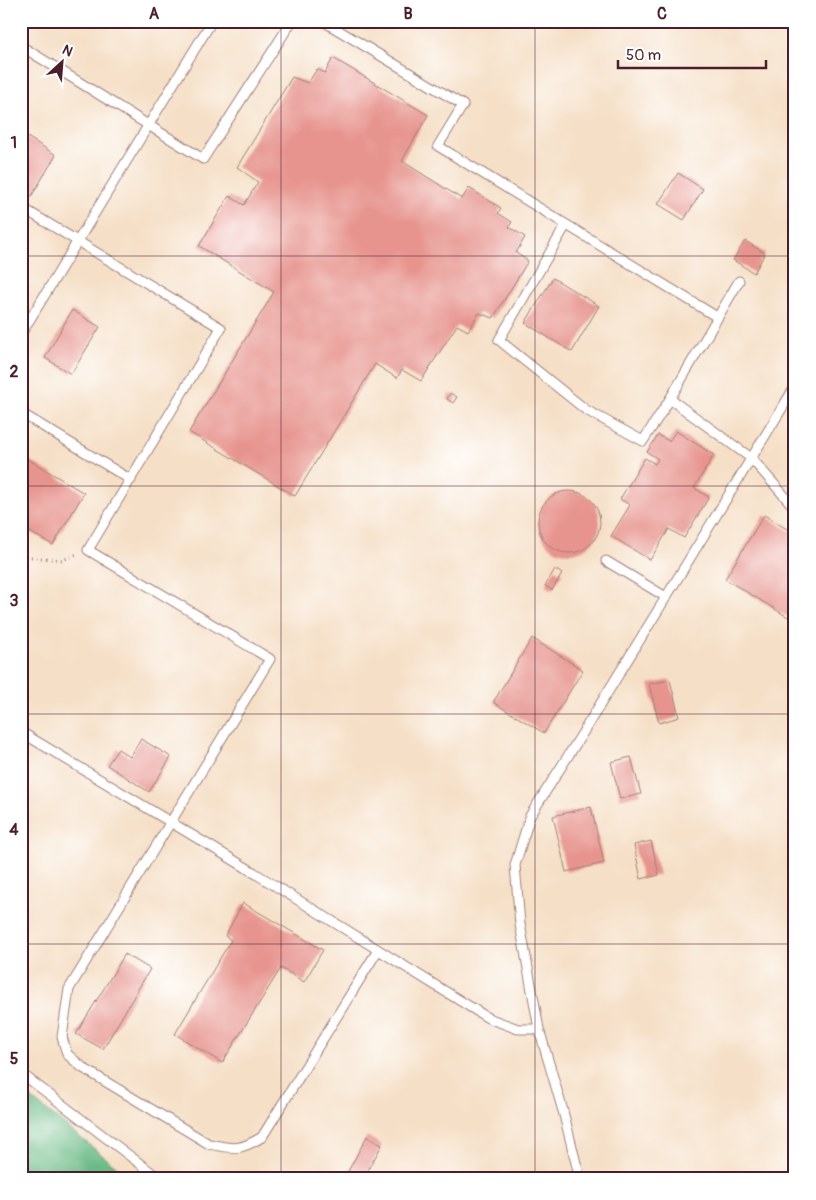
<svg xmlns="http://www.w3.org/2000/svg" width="816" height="1200" viewBox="0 0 816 1200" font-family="Pangolin,sans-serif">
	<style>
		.forest { fill: #6aba85; stroke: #5a6c58 }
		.building { fill: #e7948e }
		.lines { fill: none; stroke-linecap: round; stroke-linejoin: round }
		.service-casing { stroke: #a07f78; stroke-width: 11 }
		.path { stroke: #a07f78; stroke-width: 3; stroke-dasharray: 1 4; stroke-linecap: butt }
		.service { stroke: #fff; stroke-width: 9 }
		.grid { fill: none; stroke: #4a1f2b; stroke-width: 1; stroke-opacity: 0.55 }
		.neatline { fill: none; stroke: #4a1f2b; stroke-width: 2 }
		.grid-label { font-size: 16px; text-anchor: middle; font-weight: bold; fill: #4a1f2b }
	</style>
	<rect width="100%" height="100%" fill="#fff"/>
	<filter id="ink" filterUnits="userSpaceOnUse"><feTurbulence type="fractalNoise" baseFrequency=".02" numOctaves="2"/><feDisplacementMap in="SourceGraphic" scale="10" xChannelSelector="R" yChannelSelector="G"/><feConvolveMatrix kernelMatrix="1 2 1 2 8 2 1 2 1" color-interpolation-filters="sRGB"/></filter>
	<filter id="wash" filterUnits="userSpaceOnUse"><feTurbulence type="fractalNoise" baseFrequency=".0096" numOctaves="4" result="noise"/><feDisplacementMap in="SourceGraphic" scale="20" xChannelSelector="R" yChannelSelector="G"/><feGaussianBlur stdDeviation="1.12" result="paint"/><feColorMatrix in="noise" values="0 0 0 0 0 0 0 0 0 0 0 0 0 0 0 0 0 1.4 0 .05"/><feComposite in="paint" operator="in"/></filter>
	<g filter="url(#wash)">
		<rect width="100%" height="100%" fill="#f5dfc6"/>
		<path class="forest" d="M21 1090 132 1179H21Z"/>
		<g id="blocks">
			<g class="building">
				<path d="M333 58 428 115 402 161 462 199 469 188 501 208 498 213 512 222 509 227 525 237 516 253 528 261 493 318 479 313 468 331 457 325 421 381 402 370 397 378 375 364 295 496 189 432 274 292 199 246 229 196 244 205 258 182 237 167 292 77 308 83 317 69 325 73Z"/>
				<path d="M21 133 56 155 31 197 21 191Z"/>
				<path d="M678 173 703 189 684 220 658 204Z"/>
				<path d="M745 241 765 253 754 273 733 260Z"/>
				<path d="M553 278 599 306 572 352 525 323Z"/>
				<path d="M72 310 100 327 71 374 45 358Z"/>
				<path d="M450 393 457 397 453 403 447 399Z"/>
				<path d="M676 431 714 455 694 488 709 497 684 538 669 529 650 560 611 536 630 505 620 499 645 458 655 464 658 459 647 452 658 435 669 441Z"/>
				<path d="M21 455 84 493 53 545 21 527Z"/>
				<circle cx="569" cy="522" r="31"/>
				<path d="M764 515 795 534V606L788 617 725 579Z"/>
				<path d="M555 569 562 574 552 590 545 586Z"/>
				<path d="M532 638 583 670 544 733 494 703V701Z"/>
				<path d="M670 680 679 717 659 723 649 684Z"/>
				<path d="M141 739 171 757 149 792 107 765 118 749 130 757Z"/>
				<path d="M631 757 641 794 620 799 611 762Z"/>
				<path d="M591 807 604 863 566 872 553 816Z"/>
				<path d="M651 841 659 875 641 879 634 845Z"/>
				<path d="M243 903 323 950 304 982 281 968 222 1063 175 1034 231 940 225 936Z"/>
				<path d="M125 954 150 969 103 1049 76 1034Z"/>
				<path d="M367 1136 382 1145 363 1179H344Z"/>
			</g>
		</g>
	</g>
	<g filter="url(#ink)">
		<use href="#blocks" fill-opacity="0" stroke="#a07f78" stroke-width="1"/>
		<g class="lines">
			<defs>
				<g id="service">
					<path d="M323 21 463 105 438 146 717 317"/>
					<path d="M21 46 203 159 292 21"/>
					<path d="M21 207 221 328 88 550 270 659 69 989 62 1037 67 1054 83 1068 209 1144C234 1149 239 1151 262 1137L378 950"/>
					<path d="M566 225 499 340 586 410 643 441 670 399"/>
					<path d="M739 281 670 399 751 458 795 508"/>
					<path d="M21 334 212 21"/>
					<path d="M21 413 131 480"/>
					<path d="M606 561 666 597"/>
					<path d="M21 732 245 867 488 1018 518 1029H539"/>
					<path d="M21 1073 160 1179"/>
					<path d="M580 1179 563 1111 539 1029 520 924 515 865 530 816 582 734 795 387"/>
				</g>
			</defs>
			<use href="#service" class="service-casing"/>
			<path class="path" d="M21 556 63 560 77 554"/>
			<use href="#service" class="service"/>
		</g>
	</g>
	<path class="grid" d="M281 21V1179M535 21V1179M21 256H795M21 486H795M21 714H795M21 944H795"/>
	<rect width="816" height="1200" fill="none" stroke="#fff" stroke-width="55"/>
	<g transform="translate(62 62) rotate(26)" stroke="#ffffff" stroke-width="4" paint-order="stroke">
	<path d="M0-4L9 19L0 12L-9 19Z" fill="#4a1f2b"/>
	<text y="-8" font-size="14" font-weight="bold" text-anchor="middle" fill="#4a1f2b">N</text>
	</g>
	<path d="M618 60v8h148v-8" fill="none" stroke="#4a1f2b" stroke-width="2.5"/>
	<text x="626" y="60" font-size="15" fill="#4a1f2b" stroke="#ffffff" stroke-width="4" paint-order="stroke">50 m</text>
	<rect x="28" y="28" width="760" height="1144" class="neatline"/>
	<g class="grid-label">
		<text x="154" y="19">A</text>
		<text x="408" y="19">B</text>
		<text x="662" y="19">C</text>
		<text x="14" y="148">1</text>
		<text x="14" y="377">2</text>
		<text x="14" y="606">3</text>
		<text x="14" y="835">4</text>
		<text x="14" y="1064">5</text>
	</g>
</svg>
